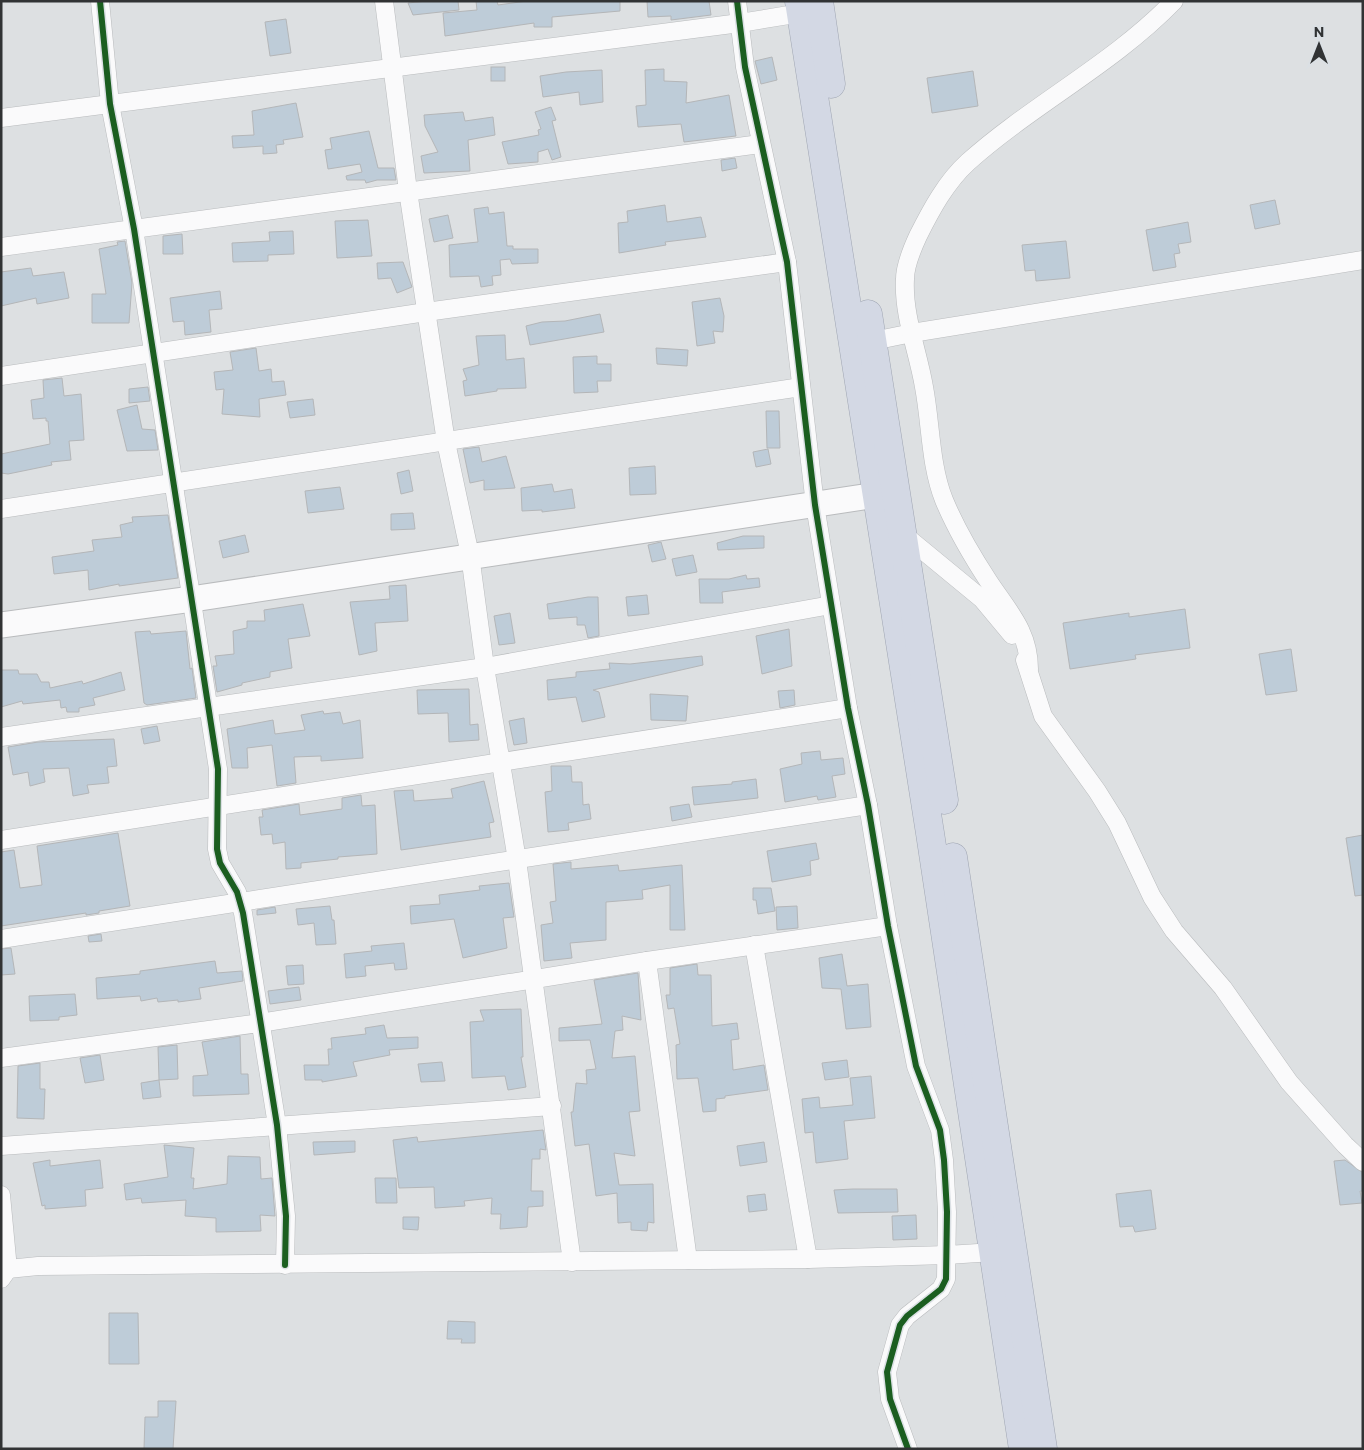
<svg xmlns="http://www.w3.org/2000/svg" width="1364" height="1450" viewBox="0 0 1364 1450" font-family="Commissioner,sans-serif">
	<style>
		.building { fill: #beccd8; stroke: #b4b6b8 }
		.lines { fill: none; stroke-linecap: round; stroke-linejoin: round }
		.street-casing { stroke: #b9bbbd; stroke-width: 19 }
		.secondary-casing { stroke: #b9bbbd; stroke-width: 27 }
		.highway-casing { stroke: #9fa5b2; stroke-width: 29 }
		.street { stroke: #fafafb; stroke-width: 18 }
		.secondary { stroke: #fafafb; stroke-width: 25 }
		.highway { stroke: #d3d8e4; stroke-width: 28 }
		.cycleway-casing { stroke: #dbe0e4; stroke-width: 9 }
		.cycleway { stroke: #1b5e20; stroke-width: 6 }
	</style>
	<rect width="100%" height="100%" fill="#dde0e2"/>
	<g class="building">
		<path d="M427 1H458L459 10 413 15 408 3Z"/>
		<path d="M476 1H497L498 5 527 1H620V11L552 17V27H534V23L445 36 443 13 477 10Z"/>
		<path d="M647 1H709L711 15 671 20V16L648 17Z"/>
		<path d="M286 19 291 53 270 56 265 22Z"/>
		<path d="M772 57 777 80 761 84 755 61Z"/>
		<rect x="491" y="67" width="14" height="14"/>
		<path d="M664 69V81L687 82 686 103 729 95 736 136 684 142 681 124 638 127 636 106 646 105 645 70Z"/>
		<path d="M602 70 603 102 580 105 579 92 543 97 540 76 566 72Z"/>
		<path d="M973 71 978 106 932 113 927 78Z"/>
		<path d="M296 103 303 137 283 140 284 144 276 145 277 153 263 154V146L233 148 232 136 254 135 252 111Z"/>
		<path d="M551 107 556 120 552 121 561 157 552 160 548 149 538 152V162L508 164 502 142 539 135 538 130 541 129 535 112Z"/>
		<path d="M463 112 465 121 493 117 495 135 468 140 470 171 424 173 421 156 438 152 425 126 424 115Z"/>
		<path d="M369 131 378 168H394L396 180H377L366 183 365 180H347L346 176 362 172 360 164 328 169 325 150 332 149 330 138Z"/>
		<path d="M735 158 737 168 722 171 721 160Z"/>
		<path d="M1275 200 1280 224 1255 229 1250 205Z"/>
		<path d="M665 205 667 222 701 217 706 237 665 242 666 245 619 253 618 223 628 222 627 211Z"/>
		<path d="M488 207 489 214 504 212 507 246H513V249H538V263L512 264 510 259 500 260 501 275 492 276 493 285 481 287 479 276 450 277 449 245 478 242 474 209Z"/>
		<path d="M448 215 453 238 434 242 429 219Z"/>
		<path d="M368 220 372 256 337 258 335 221Z"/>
		<path d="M1188 222 1191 242 1178 244 1180 253 1174 254 1176 267 1153 271 1146 230Z"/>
		<path d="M293 231 294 254 268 255V261L233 262 232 243 270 241 269 232Z"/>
		<path d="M182 234 183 254H163V236Z"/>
		<path d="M125 241 132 283 129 323H92V294H106L99 249 118 245 117 242Z"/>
		<path d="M1066 241 1070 278 1036 281 1035 270 1025 271 1022 245Z"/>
		<path d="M403 262 412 287 397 293 391 278 378 279 377 263Z"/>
		<path d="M31 268 33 276 64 272 69 298 37 304 36 298 1 306V272Z"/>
		<path d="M220 291 222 309 209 310 211 332 185 335 184 321 173 322 170 298Z"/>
		<path d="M720 298 724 316 723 332 713 331 715 343 697 346 692 302Z"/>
		<path d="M600 314 604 332 530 345 526 326 542 322 565 321Z"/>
		<path d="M505 335 506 360 524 358 526 388 497 389V391L465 396 463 381 467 380 463 369 479 365 476 336Z"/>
		<path d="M256 348 259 371 271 369 272 382 284 381 286 395 259 399 260 417 222 414 224 389 216 390 214 372 233 370 230 352Z"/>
		<path d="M656 348 688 350 687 366 657 364Z"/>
		<path d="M597 356V364H611V381H597L598 392 574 393 573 357Z"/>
		<path d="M62 378 64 396 81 394 84 440 69 441 71 460 51 462 52 465 8 474 1 473V454L50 444 48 421H46V418L33 419 31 400 44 398 43 380Z"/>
		<path d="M148 387 150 401 129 403V389Z"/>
		<path d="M313 399 315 415 290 418 287 402Z"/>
		<path d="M137 405 142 429 155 430 158 450 127 451 117 410Z"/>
		<path d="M766 411H779L780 448H767Z"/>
		<path d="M479 447 482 462 506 456 515 488 484 490V480L470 483 463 449Z"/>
		<path d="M768 449 771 464 756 467 753 452Z"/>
		<path d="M655 466 656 494 630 495 629 468Z"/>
		<path d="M409 470 413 491 401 494 397 473Z"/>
		<path d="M552 484 554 492 572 489 575 508 542 512V510L522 511 521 488Z"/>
		<path d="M340 487 344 509 308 513 305 491Z"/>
		<path d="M413 513 415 529 391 530V514Z"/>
		<path d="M168 515 178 578 119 586V584L89 590 88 570 54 574 52 557 94 551 92 540 122 537 120 525 133 522 132 517Z"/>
		<path d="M245 535 249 552 223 558 219 541Z"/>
		<path d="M743 536H764V548L718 550 717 543Z"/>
		<path d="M661 542 666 559 652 562 648 545Z"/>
		<path d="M693 555 697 572 676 576 672 559Z"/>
		<path d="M746 575 747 579 759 578 760 587 722 592 723 603H700L699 579H729Z"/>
		<path d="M406 585 408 621 375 623 377 651 359 655 350 602 390 599 389 586Z"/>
		<path d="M647 595 649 614 628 616 626 597Z"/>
		<path d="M588 597H598L599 636 588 638 585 625H577V617L549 619 547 604Z"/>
		<path d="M303 604 310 636 288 639 292 668 270 672V677L242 683V685L217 692 213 666H217L215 656 234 654 233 631 247 628V621H265L264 610Z"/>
		<path d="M1185 609 1190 648 1135 655 1136 659 1070 669 1063 623 1129 613V617Z"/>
		<path d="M510 613 515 643 499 645 494 616Z"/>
		<path d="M789 629 792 666 762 674 756 636Z"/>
		<path d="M150 631 151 634 186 631 190 669 192 668 196 698 147 705 144 703 135 632Z"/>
		<path d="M1291 649 1297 691 1266 695 1259 654Z"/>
		<path d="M702 656 703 665 593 690 599 692 605 717 582 722 576 697 548 700 547 680 576 677V672L610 669 609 663 630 664Z"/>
		<path d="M1 670H18L19 674H37L41 682H49L50 688 82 681 83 684 121 672 125 690 93 698 95 705 79 708V712H67L66 707 61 708 60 700 23 704 22 701 1 707Z"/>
		<path d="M469 689 470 725 478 724 479 740 449 742 448 713 418 714 417 690Z"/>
		<path d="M794 690 795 705 780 708 778 691Z"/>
		<path d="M650 694 688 696 686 721 651 720Z"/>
		<path d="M323 711 324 714 340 712 343 724 360 720 363 758 321 761V756L294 757 296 783 277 786 272 745 247 748 248 768H232L227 729 273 720 275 734 305 730 301 715Z"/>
		<path d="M524 718 527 743 514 745 509 721Z"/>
		<path d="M157 726 160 741 144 744 141 729Z"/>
		<path d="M114 739 117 766 107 767 109 783 87 785 89 793 73 796 69 768 43 769 45 782 30 786 28 772 13 775 8 747 38 742Z"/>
		<path d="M820 751 821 760 843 758 845 774 832 776 836 797 818 800 817 796 785 802 780 769 802 764 801 753Z"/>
		<path d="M551 766H571L572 782H582L583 805 589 804 591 819 568 823 569 830 548 832 545 792 552 791Z"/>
		<path d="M756 779 758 798 694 805 692 787 732 784V782Z"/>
		<path d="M484 781 494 822 489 823 491 837 401 850 394 791 413 790 414 801 453 798 451 789Z"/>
		<path d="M361 795 362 806 375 805 377 854 338 857V859L301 863V868L286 869 285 842 273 844 272 834 261 835 259 817H263L262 810 299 804 300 815 342 809V798Z"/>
		<path d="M689 804 692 817 672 821 670 807Z"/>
		<path d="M118 833 130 906 99 911V913L86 915V913L1 926V852L14 850 20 888 42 885 37 846Z"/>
		<path d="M1363 835V895L1355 896 1346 838Z"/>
		<path d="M816 843 819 859 810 861 811 875 772 882 767 851Z"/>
		<path d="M571 862V869L618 865 619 871 682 865 685 930H670V885L642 890 643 899 606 902V940L570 943 572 958 544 961 541 925 553 923 550 902 556 901 553 864Z"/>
		<path d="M509 883 514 917 503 918 507 948 463 958 454 919 411 924 410 906 440 904 439 895 480 890 479 886Z"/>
		<path d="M753 888H771L775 911 758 914 756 900H753Z"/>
		<path d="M330 906 332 920H334L336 944 316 945 314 923 298 925 296 909Z"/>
		<path d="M797 906 798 928 777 930 776 907Z"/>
		<path d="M275 907 276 913 257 915V910Z"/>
		<path d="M101 934 102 941 89 942 88 936Z"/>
		<path d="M404 943 407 969 395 970 394 963 365 966 366 976 346 978 344 954 372 951 371 946Z"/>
		<path d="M11 948 15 974 1 975V949Z"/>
		<path d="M842 954 847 986 868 984 871 1027 846 1029 841 989 822 988 819 958Z"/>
		<path d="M215 961 217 973 242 971 243 981 199 988 201 999 178 1002V1000L158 1002 157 998 141 1001 140 996 97 999 96 978 140 974V971Z"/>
		<path d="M697 964 698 975H711L712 1026 737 1023 739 1039 731 1040 733 1070 764 1065 768 1090 725 1096V1098L716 1099V1111L703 1112 698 1078 677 1079 676 1045 680 1044 674 1008 668 1009 666 995H670V968Z"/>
		<path d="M303 965 304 984 288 985 286 966Z"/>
		<path d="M638 973 641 1020 622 1016 623 1030 615 1031 612 1058 635 1056 640 1111 629 1112 635 1156 614 1153 619 1185 653 1184 654 1223 648 1222 647 1231 631 1230V1222L618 1223 617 1193 596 1196 589 1144 575 1146 571 1112H573L576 1083 587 1084 586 1070 596 1069 590 1040 559 1041V1028L602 1024 594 980Z"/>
		<path d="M299 987 301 1000 270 1004 268 991Z"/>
		<path d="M75 994 77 1015 59 1017V1020L30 1021 29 996Z"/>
		<path d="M521 1009 523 1057H521L526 1087 508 1090 505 1076 472 1078 470 1022 484 1021 480 1010Z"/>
		<path d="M384 1025 387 1038 418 1037V1048L389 1050 390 1055 353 1062 357 1076 322 1082V1080H305L304 1065H329L328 1049H332L331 1038 366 1034 365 1028Z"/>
		<path d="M240 1036 241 1074H248L249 1094 193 1096V1076L208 1075 202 1042Z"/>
		<path d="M177 1045 178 1079 159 1080 158 1047Z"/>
		<path d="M100 1055 104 1080 85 1083 80 1058Z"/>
		<path d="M847 1060 849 1077 825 1080 822 1063Z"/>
		<path d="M442 1062 445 1081 421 1082 418 1064Z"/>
		<path d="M40 1063V1089H45L44 1119 17 1118 18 1066Z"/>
		<path d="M871 1076 875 1118 844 1121 848 1159 816 1163 813 1132 805 1133 802 1099 819 1097 820 1108 853 1105 850 1078Z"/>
		<path d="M159 1080 161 1097 143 1099 141 1083Z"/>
		<path d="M543 1130 546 1150 540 1149V1159H532L531 1191H543V1206L528 1207 527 1227 500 1229 501 1214H491L492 1198 464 1201 465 1206 435 1208 434 1187 399 1188 393 1140 417 1137 418 1142Z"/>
		<path d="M355 1141V1152L314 1155 313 1142Z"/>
		<path d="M764 1142 767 1162 740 1166 737 1146Z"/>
		<path d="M164 1145 194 1148 191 1178H194L193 1189 227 1184 228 1156 260 1157 261 1179 272 1178 275 1216 260 1215 261 1231 216 1232V1218L185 1216 186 1200 142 1203 141 1198 126 1200 124 1184 168 1177Z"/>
		<path d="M50 1160V1166L100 1160 103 1188 85 1190 86 1206 45 1209V1205L42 1206 33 1163Z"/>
		<path d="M1345 1160 1362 1172 1363 1191H1360L1362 1203 1340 1205 1334 1161Z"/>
		<path d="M375 1178H396L397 1203H376Z"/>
		<path d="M853 1189H897L898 1212 838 1213 834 1190Z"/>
		<path d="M1151 1190 1156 1229 1135 1232 1133 1226 1120 1227 1116 1194Z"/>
		<path d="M765 1194 767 1210 749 1212 747 1196Z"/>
		<path d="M916 1215 917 1239 893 1240 892 1216Z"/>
		<path d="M403 1217H419L418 1230 403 1229Z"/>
		<path d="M109 1313H138L139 1364H109Z"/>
		<path d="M448 1321 475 1322V1343H461L462 1339H447Z"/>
		<path d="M158 1401H176L173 1449H144L145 1417H158Z"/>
	</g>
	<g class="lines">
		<defs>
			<g id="street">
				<path d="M100 1 110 104 134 229 218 769 217 849 220 863 237 892 243 913 277 1125 286 1216 285 1265"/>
				<path d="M384 1 408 191 446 442 470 555 485 667 517 860 572 1262"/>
				<path d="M737 1 745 67 787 262 815 505 848 708 868 805 888 926 916 1066 940 1130 944 1160 947 1212 946 1279 941 1289 907 1316 900 1325 887 1372 890 1399 908 1449"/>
				<path d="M1 118 740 23 801 13"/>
				<path d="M1 247 760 144"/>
				<path d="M873 341 912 333 1363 260"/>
				<path d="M1 376 426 312 787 262"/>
				<path d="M1 509 801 387"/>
				<path d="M903 534 982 599 1012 635"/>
				<path d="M1025 660 1043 716 1097 791 1117 823 1152 897 1174 931 1223 988 1289 1082 1345 1145 1363 1162"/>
				<path d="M1029 669C1029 632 1009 612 989 582 972 556 956 529 944 500 930 465 931 424 924 387 918 351 903 316 905 279 905 265 912 249 918 236 931 210 946 182 968 162 1033 104 1113 64 1174 1"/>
				<path d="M1 737 485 667 831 605"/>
				<path d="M1 840 848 708"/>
				<path d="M1 939 868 805"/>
				<path d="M754 945 808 1259"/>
				<path d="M647 961 688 1260"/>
				<path d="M1 1058 260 1023 647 961 888 926"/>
				<path d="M1 1146 552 1106"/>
				<path d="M1 1195 8 1269 1 1279"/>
				<path d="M8 1269 38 1266 808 1259 947 1255 994 1252"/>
			</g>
			<path id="secondary" d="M1 625 192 599 896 492"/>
			<g id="highway">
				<path d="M799 1 930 833 1023 1449"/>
				<path d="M819 1 831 84"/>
				<path d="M868 314 944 800"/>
				<path d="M953 857 1043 1449"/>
			</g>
		</defs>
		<use href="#street" class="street-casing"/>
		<use href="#secondary" class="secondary-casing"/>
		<use href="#highway" class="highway-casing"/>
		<use href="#street" class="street"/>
		<use href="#secondary" class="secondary"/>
		<use href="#highway" class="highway"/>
		<defs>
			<g id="cycleway">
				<path d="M100 1 110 104 134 229 218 769 217 849 220 863 237 892 243 913 277 1125 286 1216 285 1265"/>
				<path d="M737 1 745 67 787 262 815 505 848 708 868 805 888 926 916 1066 940 1130 944 1160 947 1212 946 1279 941 1289 907 1316 900 1325 887 1372 890 1399 908 1449"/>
			</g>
		</defs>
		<use href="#cycleway" class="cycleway-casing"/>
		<use href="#cycleway" class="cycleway"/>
	</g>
	<rect width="1364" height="1450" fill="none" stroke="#313334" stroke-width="5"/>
	<g transform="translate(1319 45)" stroke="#dbe0e4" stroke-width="4" paint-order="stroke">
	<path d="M0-4L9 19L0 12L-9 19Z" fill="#313334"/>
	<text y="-8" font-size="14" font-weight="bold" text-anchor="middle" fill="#313334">N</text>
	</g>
</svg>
